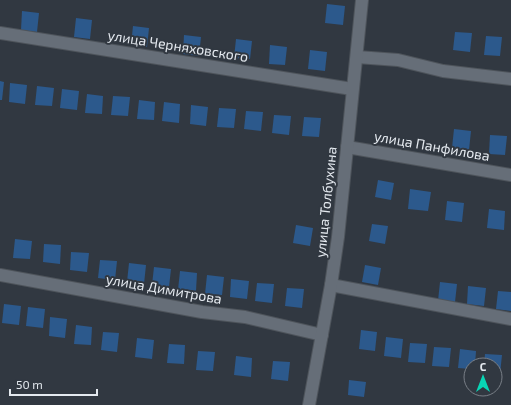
<svg xmlns="http://www.w3.org/2000/svg" width="511" height="405" viewBox="0 0 511 405" font-family="'Exo 2',sans-serif">
	<style>
		.building { fill: #2c598c }
		.lines { fill: none; stroke-linecap: round; stroke-linejoin: round }
		.minor-casing { stroke: #4e545b; stroke-width: 14 }
		.minor { stroke: #666e78; stroke-width: 12 }
		.labels { text-anchor: middle; stroke-width: 4; stroke-linejoin: round; paint-order: stroke }
		.street-label { font-size: 14px; fill: #e4e9ef; stroke: #313841 }
	</style>
	<rect width="100%" height="100%" fill="#313841"/>
	<g class="building">
		<path d="M327 4 345 6 343 25 325 23Z"/>
		<path d="M22 11 39 13 37 32 21 30Z"/>
		<path d="M76 18 92 20 90 39 74 37Z"/>
		<path d="M133 26 149 28 147 47 131 45Z"/>
		<path d="M455 32 472 33 470 52 453 50Z"/>
		<path d="M184 35 201 37 199 56 183 54Z"/>
		<path d="M486 36 502 37 500 56 484 55Z"/>
		<path d="M236 39 252 41 250 59 234 58Z"/>
		<path d="M270 45 287 47 285 65 269 64Z"/>
		<path d="M310 50 327 52 325 71 308 69Z"/>
		<path d="M0 81 4 82 2 100H0Z"/>
		<path d="M10 83 27 85 25 104 9 102Z"/>
		<path d="M37 86 54 88 52 106 35 105Z"/>
		<path d="M62 89 79 91 77 110 60 108Z"/>
		<path d="M87 94 103 96 102 114 85 113Z"/>
		<path d="M113 96 130 97 128 116 111 115Z"/>
		<path d="M139 100 155 102 154 120 137 119Z"/>
		<path d="M164 102 180 104 179 123 162 121Z"/>
		<path d="M191 105 208 107 206 126 190 124Z"/>
		<path d="M219 108 236 109 234 128 217 127Z"/>
		<path d="M246 111 263 112 261 131 244 129Z"/>
		<path d="M274 115 291 116 289 135 272 133Z"/>
		<path d="M304 117 321 118 319 137 302 136Z"/>
		<path d="M454 129 471 131 469 150 452 148Z"/>
		<path d="M490 135 507 136 505 155 489 154Z"/>
		<path d="M378 180 394 183 391 200 375 197Z"/>
		<path d="M410 189 431 192 428 211 408 209Z"/>
		<path d="M447 201 464 203 462 222 445 220Z"/>
		<path d="M489 209 505 211 504 230 487 228Z"/>
		<path d="M372 224 388 226 385 244 369 241Z"/>
		<path d="M296 225 313 228 310 246 293 243Z"/>
		<path d="M15 239 32 241 30 259 13 258Z"/>
		<path d="M44 244 61 245 60 264 43 262Z"/>
		<path d="M71 252 89 253 87 272 70 270Z"/>
		<path d="M100 260 117 261 115 280 98 278Z"/>
		<path d="M129 263 146 265 144 284 127 282Z"/>
		<path d="M365 265 381 268 378 285 362 282Z"/>
		<path d="M154 267 171 269 169 287 152 285Z"/>
		<path d="M180 271 197 273 196 291 178 290Z"/>
		<path d="M207 275 224 277 222 295 205 294Z"/>
		<path d="M231 279 249 281 247 299 230 297Z"/>
		<path d="M440 282 457 284 455 302 438 301Z"/>
		<path d="M257 283 274 284 272 303 255 301Z"/>
		<path d="M468 286 486 288 484 306 467 304Z"/>
		<path d="M287 288 304 289 302 308 285 306Z"/>
		<path d="M498 291 511 292V311L496 309Z"/>
		<path d="M4 304 21 306 19 325 2 323Z"/>
		<path d="M28 307 45 309 43 328 26 326Z"/>
		<path d="M50 317 67 319 65 338 49 336Z"/>
		<path d="M76 325 92 327 91 345 74 344Z"/>
		<path d="M361 330 377 332 375 351 359 349Z"/>
		<path d="M103 332 119 333 117 352 101 350Z"/>
		<path d="M386 337 403 339 401 358 384 356Z"/>
		<path d="M137 338 154 340 152 359 135 357Z"/>
		<path d="M410 343 427 344 425 363 408 362Z"/>
		<path d="M169 344 185 345 184 364 167 363Z"/>
		<path d="M434 347 451 348 449 367 432 366Z"/>
		<path d="M460 349 476 351 475 365H471V369L458 368Z"/>
		<path d="M198 351 215 352 213 371 196 370Z"/>
		<path d="M485 354 502 355 500 374H495V365H484Z"/>
		<path d="M236 356 252 358 251 377 234 375Z"/>
		<path d="M273 361 290 362 288 381 271 379Z"/>
		<path d="M349 380 366 382 364 397 348 395Z"/>
	</g>
	<g class="lines">
		<defs>
			<g id="minor">
				<path d="M0 33 352 89"/>
				<path d="M357 57 398 60 443 71 511 79"/>
				<path d="M347 147 511 175"/>
				<path d="M0 275 202 312 245 317 322 335"/>
				<path d="M331 285 511 319"/>
				<path d="M309 405 331 285 338 237 362 0"/>
			</g>
		</defs>
		<use href="#minor" class="minor-casing"/>
		<use href="#minor" class="minor"/>
	</g>
	<g class="labels">
		<g class="street-label">
			<text transform="translate(178 46) rotate(9)" y="5">улица Черняховского</text>
			<text transform="translate(432 146) rotate(10)" y="5">улица Панфилова</text>
			<text transform="translate(326 202) rotate(-84)" y="5">улица Толбухина</text>
			<text transform="translate(164 289) rotate(10)" y="5">улица Димитрова</text>
		</g>
	</g>
	<g transform="translate(483 377)"><circle r="19" fill="#313841" stroke="#797f87"/>
	<path d="M0-3L7 15L0 10L-7 15Z" fill="#08d5b5"/>
	<text y="-6" font-size="11" font-weight="bold" text-anchor="middle" fill="#e4e9ef">С</text>
	</g>
	<path d="M10 389v6h87v-6" fill="none" stroke="#e4e9ef" stroke-width="2"/>
	<text x="16" y="389" font-size="12" fill="#e4e9ef" stroke="#313841" stroke-width="3" paint-order="stroke">50 m</text>
</svg>
